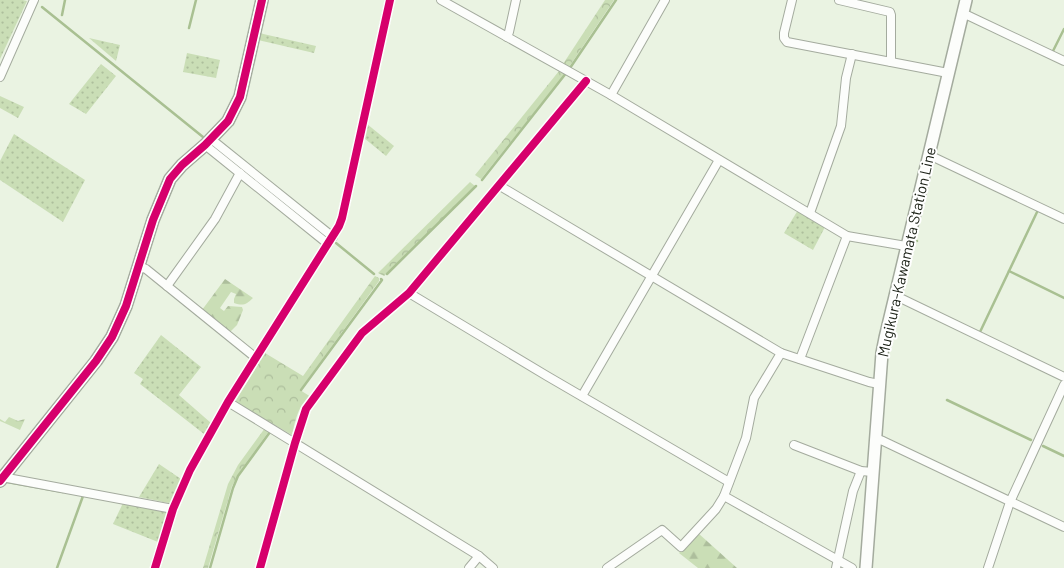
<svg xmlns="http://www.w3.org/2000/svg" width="1064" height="568" viewBox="0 0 1064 568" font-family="Barlow,sans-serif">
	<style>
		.grass { fill: url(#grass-dots) }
		.forest { fill: url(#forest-firs) }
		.park { fill: url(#park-crowns) }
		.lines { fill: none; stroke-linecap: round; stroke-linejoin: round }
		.stream { stroke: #a9c092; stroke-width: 2.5 }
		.street-casing { stroke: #a4ab9e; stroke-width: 10 }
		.secondary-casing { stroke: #a4ab9e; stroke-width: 14 }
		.street { stroke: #fcfdfb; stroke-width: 8 }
		.secondary { stroke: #fcfdfb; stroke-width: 11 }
		.cycleway-casing { stroke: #fff; stroke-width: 11 }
		.cycleway { stroke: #d6006c; stroke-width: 8 }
		.labels { text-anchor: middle; stroke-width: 4; stroke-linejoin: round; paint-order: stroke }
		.street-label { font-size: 15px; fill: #1a2015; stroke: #fff }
	</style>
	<defs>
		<pattern id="grass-dots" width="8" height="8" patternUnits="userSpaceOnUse" patternTransform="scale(1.25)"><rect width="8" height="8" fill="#cadeb6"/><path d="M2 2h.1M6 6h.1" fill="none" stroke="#adbe9c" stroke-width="1.8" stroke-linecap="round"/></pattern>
		<pattern id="forest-firs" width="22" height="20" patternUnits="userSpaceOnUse" patternTransform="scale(1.25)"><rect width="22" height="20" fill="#cadeb6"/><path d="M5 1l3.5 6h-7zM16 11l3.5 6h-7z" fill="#adbe9c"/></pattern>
		<pattern id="park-crowns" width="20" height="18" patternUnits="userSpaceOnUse" patternTransform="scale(1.25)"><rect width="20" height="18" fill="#cadeb6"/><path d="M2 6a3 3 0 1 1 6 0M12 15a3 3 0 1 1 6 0" fill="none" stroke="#adbe9c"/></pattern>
	</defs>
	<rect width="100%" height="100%" fill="#eaf3e2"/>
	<g class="grass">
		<path d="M0 0H23L27 1 0 59Z"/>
		<path d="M259 33 316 46 314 53 258 40Z"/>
		<path d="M89 38 120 45 116 61Z"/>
		<path d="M187 53 220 60 216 78 183 72Z"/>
		<path d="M101 64 116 76 86 114 69 104Z"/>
		<path d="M0 96 24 107 18 118 0 108Z"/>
		<path d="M367 124 394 146 386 156 364 138Z"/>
		<path d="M14 134 85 180 63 222 0 180V161Z"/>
		<path d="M798 210 825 227 813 250 784 233Z"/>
		<path d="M161 335 201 367 179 395 211 423 204 434 140 384 143 379 134 373Z"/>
		<path d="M159 464 181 479 173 500 169 503 139 497Z"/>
		<path d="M123 503 168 512 158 542 113 524Z"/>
	</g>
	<g class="forest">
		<path d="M225 279 253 298C246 305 243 306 234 303V299L236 294 231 292 220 308 224 311 228 306 242 307 243 310 237 325 229 333 202 310Z"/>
		<path d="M9 417 18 421 25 419 20 430 0 421V419L5 422Z"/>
		<path d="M698 533 737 568H698L679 553Z"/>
	</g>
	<g class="park">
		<path d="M605 0H614L569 67 563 64Z"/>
		<path d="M559 71 565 74 481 179 475 175Z"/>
		<path d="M470 182 475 186 384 276 378 273Z"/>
		<path d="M375 276 379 278V281L300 390 311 397C298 403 295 423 292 435L235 402 265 353 303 376Z"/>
		<path d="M265 428 269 431 241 470 232 486 208 568H203L228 484 238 465Z"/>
	</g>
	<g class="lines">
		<g class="stream">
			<path d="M42 7 203 137"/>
			<path d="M62 15 65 0"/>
			<path d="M189 28 196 0"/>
			<path d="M1053 51 1064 29"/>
			<path d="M570 68 616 0"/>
			<path d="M482 180 567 72"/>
			<path d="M915 241H917"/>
			<path d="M336 243 374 274"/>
			<path d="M1009 271 1064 298"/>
			<path d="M387 274 476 186"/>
			<path d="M980 332 1038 210"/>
			<path d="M301 390 382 280 381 279"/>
			<path d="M947 400 1031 440"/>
			<path d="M1043 446 1064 456"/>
			<path d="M7 482 63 492"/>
			<path d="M57 568 83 496 81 495"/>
			<path d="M210 568 233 488 238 476 270 432"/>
		</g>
		<defs>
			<g id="street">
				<path d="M441 0 611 95 847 236 906 246"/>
				<path d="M792 0 784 33V38L787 42 948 73"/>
				<path d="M839 0 890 12 891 15V62"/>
				<path d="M963 14 969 16 1064 61"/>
				<path d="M507 37 509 32 516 0"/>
				<path d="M0 77 34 0"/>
				<path d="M611 95 665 0"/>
				<path d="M211 139 333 237"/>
				<path d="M205 145 328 244"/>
				<path d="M929 155 1064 219"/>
				<path d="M500 186 781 353 869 382 879 384"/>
				<path d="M810 213 841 126 846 78 852 54"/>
				<path d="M139 266 146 269 256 358"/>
				<path d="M167 286 215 219 240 173"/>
				<path d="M409 293 547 376 729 482"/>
				<path d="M894 295 1064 377"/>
				<path d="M781 353 754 398 746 438 724 496 852 568"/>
				<path d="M800 359 847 236"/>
				<path d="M582 396 719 160"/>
				<path d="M228 402 479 556 493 568"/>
				<path d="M875 438 883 441 1064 527"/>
				<path d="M794 445 861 471 873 472"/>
				<path d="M2 477 173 509"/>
				<path d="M155 568 173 509 190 470 228 402 339 226 342 218 390 0"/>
				<path d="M260 568 295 443 306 409 362 333 409 293 586 81"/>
				<path d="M469 568 479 556"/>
				<path d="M607 568 662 530 681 547 716 509 724 496"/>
				<path d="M836 568 853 491 861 471"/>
				<path d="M988 568 1010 502 1064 385"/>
			</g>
			<g id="secondary">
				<path d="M0 481 96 361 112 337 126 306 153 220 170 179 182 165 205 145 228 121 240 97 262 0"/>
				<path d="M866 568 882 353 885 338 966 0"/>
			</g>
		</defs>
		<use href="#street" class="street-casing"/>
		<use href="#secondary" class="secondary-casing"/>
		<use href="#street" class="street"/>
		<use href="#secondary" class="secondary"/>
		<defs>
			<g id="cycleway">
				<path d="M0 481 96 361 112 337 126 306 153 220 170 179 182 165 205 145 228 121 240 97 262 0"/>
				<path d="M155 568 173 509 190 470 228 402 339 226 342 218 390 0"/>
				<path d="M260 568 295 443 306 409 362 333 409 293 586 81"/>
			</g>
		</defs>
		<use href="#cycleway" class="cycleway-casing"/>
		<use href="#cycleway" class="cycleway"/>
	</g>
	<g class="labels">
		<g class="street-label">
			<text transform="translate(907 252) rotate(-77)" y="5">Mugikura-Kawamata Station Line</text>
		</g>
	</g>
</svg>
